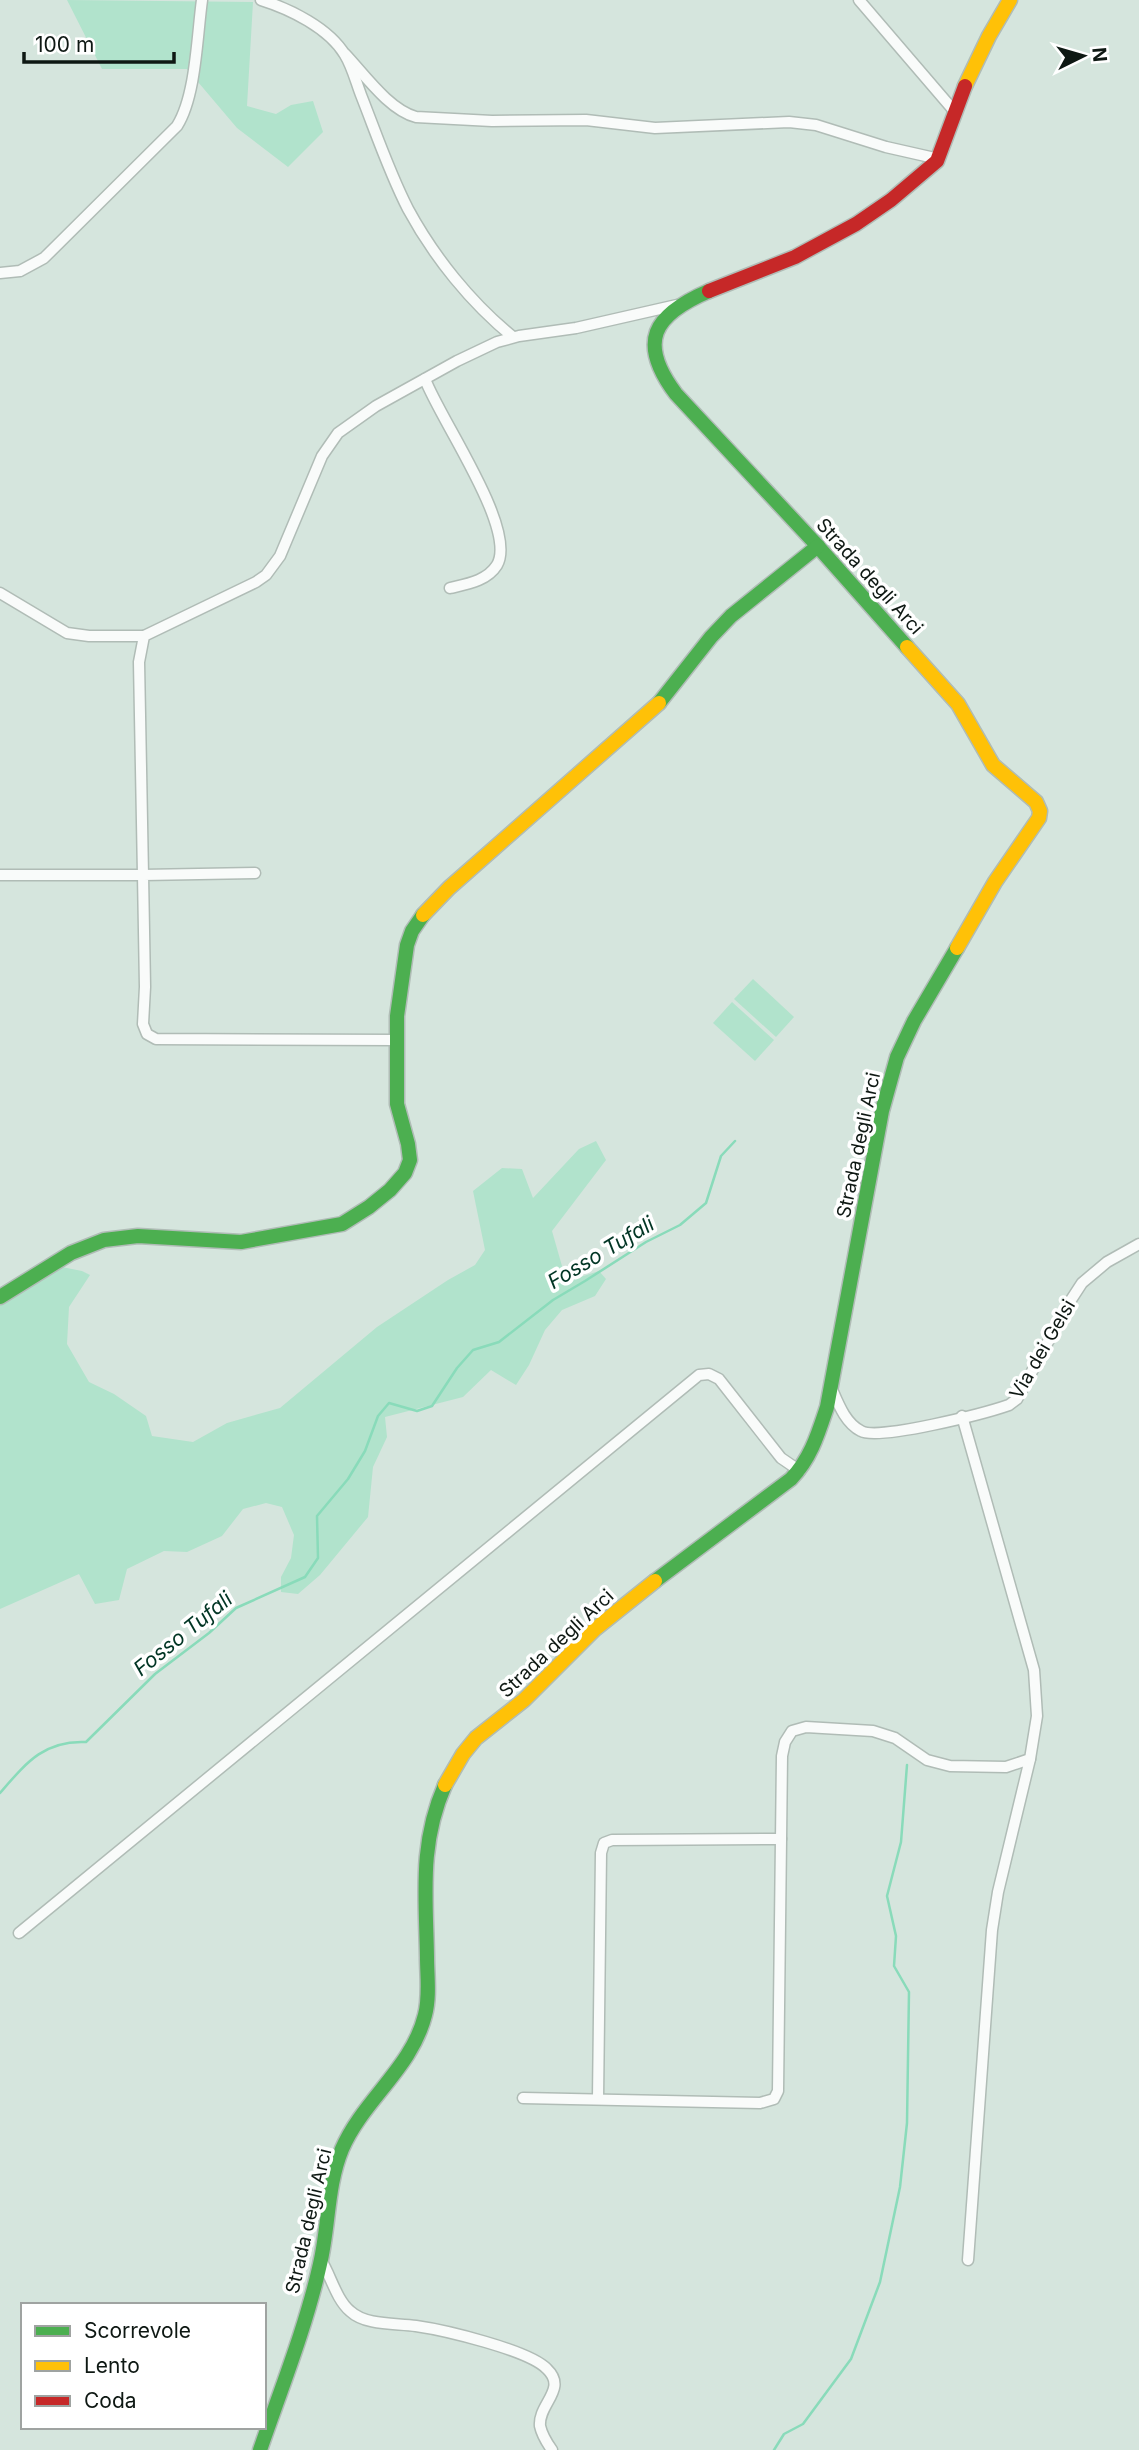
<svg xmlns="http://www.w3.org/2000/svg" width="1139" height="2450" viewBox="0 0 1139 2450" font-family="Inter,sans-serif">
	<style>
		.green { fill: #b1e3cc }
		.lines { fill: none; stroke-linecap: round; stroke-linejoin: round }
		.stream { stroke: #89dbba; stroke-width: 2.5 }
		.street-casing { stroke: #b0bcb6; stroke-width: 13 }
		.fast-casing { stroke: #b0bcb6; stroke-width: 17 }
		.slow-casing { stroke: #b0bcb6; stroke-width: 17 }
		.jam-casing { stroke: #b0bcb6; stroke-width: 17 }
		.street { stroke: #f9fbfa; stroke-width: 10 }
		.fast { stroke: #4caf50; stroke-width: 14 }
		.slow { stroke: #ffc107; stroke-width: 14 }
		.jam { stroke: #c62828; stroke-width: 14 }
		.labels { text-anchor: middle; stroke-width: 7; stroke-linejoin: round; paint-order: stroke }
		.street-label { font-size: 19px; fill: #0e1813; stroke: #fff }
		.water-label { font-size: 21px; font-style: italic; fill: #013524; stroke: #fff }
	</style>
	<rect width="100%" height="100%" fill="#d5e5dd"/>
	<g class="green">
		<path d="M67 0 253 2 247 106 276 114 291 105 313 101 323 132 288 167 237 128 187 69H102Z"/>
		<path d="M753 979 794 1017 776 1037 734 999Z"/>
		<path d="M732 1002 774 1040 755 1061 713 1023Z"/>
		<path d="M596 1141 606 1160 552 1231 562 1266 571 1280 599 1271 606 1279 595 1296 562 1310 545 1330 529 1365 516 1385 491 1370 463 1397 385 1417 387 1437 373 1467 368 1517 320 1575 298 1594 281 1592V1577L291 1558 294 1535 282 1507 266 1503 243 1509 222 1536 187 1552 164 1551 127 1569 119 1600 95 1604 79 1574 0 1609V1305L62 1267 82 1271 90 1275 69 1307 67 1344 89 1382 114 1394 146 1416 152 1436 193 1442 227 1423 280 1408 377 1327 448 1280 475 1265 485 1250 473 1191 502 1168 522 1169 533 1198 579 1149Z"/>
	</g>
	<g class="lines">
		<g class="stream">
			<path d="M0 1793C26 1763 44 1740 86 1742L155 1674 209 1633 236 1608 305 1577 318 1558 317 1516 348 1479 365 1451 378 1416 389 1403 417 1411 432 1406 457 1368 473 1350 499 1342 553 1300 585 1281 646 1242 680 1225 706 1203 721 1156 735 1141"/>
			<path d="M774 2450 784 2434 803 2424 851 2359 880 2282 900 2187 907 2123 909 1992 894 1966 896 1936 887 1896 901 1842 907 1765"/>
		</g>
		<defs>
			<g id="street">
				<path d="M261 0C290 9 329 28 345 55 352 66 356 82 361 95 376 133 389 172 408 209 434 257 471 303 513 337"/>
				<path d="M859 0 955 112"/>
				<path d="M345 54C364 74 389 110 416 117L492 121 586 120 655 128 789 122 816 125 886 147 939 159"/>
				<path d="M0 273 20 271 44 258 177 126C196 96 197 36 202 0"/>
				<path d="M425 379C439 418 518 529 497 565 487 581 467 584 450 588"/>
				<path d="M0 593 67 633 89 636H144"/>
				<path d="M255 873 143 875 145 987 143 1024 147 1034 156 1039 397 1040"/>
				<path d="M0 875H143L139 662 144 636 256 582 266 575 280 556 322 456 338 433 376 406 457 361 497 342 519 336 576 328 677 305"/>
				<path d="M831 1387C838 1403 845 1423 861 1431 878 1441 986 1413 1009 1405L1017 1399 1069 1303 1082 1283 1107 1262 1139 1244"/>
				<path d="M19 1933 699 1375 709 1374 719 1379 781 1458 800 1471"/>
				<path d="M523 2098 760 2103 774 2099 778 2091 782 1756 785 1742 792 1731 806 1727 873 1731 895 1738 927 1760 950 1766 1006 1767 1030 1759 1037 1716 1034 1670 962 1416"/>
				<path d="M598 2099 601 1853 604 1843 612 1840 781 1839"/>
				<path d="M321 2260C331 2276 336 2299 350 2311 366 2326 396 2323 416 2326 444 2330 529 2350 547 2369 568 2389 538 2404 540 2426 542 2435 547 2443 552 2450"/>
				<path d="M968 2260 992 1930 998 1892 1030 1759"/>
			</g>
			<g id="fast">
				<path d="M709 291C653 315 637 342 676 394L814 542 907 647"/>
				<path d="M659 703 711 637 731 616 818 546"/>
				<path d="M0 1297 71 1253 104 1240 138 1236 241 1242 342 1224 369 1207 390 1190 405 1173 410 1160 408 1144 397 1104V1016L407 945 412 931 423 915"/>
				<path d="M655 1581 791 1479C811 1458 818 1434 827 1407L882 1111 897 1057 914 1021 957 948"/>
				<path d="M260 2450C281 2389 306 2327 320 2264 329 2226 327 2185 342 2149 363 2100 412 2068 425 2015 430 1996 427 1976 427 1957 426 1896 419 1844 445 1785"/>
			</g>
			<g id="slow">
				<path d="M965 86 989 36 1010 0"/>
				<path d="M907 647 958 704 993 765 1036 802 1040 811 1039 818 995 882 957 948"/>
				<path d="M423 915 449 888 659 703"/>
				<path d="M445 1785 463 1754 476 1738 524 1700 595 1629 655 1581"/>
			</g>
			<path id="jam" d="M709 291 795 257 856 224 891 200 937 161 965 86"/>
		</defs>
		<use href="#street" class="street-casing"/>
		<use href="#fast" class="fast-casing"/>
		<use href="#slow" class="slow-casing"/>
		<use href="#jam" class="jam-casing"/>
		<use href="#street" class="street"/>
		<use href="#fast" class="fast"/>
		<use href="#slow" class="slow"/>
		<use href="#jam" class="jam"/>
	</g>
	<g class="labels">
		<g class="street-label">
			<text transform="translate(870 576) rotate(48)" y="7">Strada degli Arci</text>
			<text transform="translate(858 1145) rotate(-78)" y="7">Strada degli Arci</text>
			<text transform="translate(1042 1349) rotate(-60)" y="7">Via dei Gelsi</text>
			<text transform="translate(556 1643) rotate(-43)" y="7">Strada degli Arci</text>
			<text transform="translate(308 2221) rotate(-77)" y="7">Strada degli Arci</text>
		</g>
		<g class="water-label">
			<text transform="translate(601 1253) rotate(-31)" y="7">Fosso Tufali</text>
			<text transform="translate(183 1634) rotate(-39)" y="7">Fosso Tufali</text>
		</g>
	</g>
	<rect x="21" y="2303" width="245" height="126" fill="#ffffff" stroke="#9fa3a1" stroke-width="2"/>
	<rect x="35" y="2326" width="35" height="10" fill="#4caf50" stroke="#9fa3a1" stroke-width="2"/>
	<text x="84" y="2338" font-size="21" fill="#0e1813">Scorrevole</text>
	<rect x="35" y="2361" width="35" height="10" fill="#ffc107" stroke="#9fa3a1" stroke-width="2"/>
	<text x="84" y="2373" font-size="21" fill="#0e1813">Lento</text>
	<rect x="35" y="2396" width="35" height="10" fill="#c62828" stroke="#9fa3a1" stroke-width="2"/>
	<text x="84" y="2408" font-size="21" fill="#0e1813">Coda</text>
	<g transform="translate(1083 56) rotate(85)" stroke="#ffffff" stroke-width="5" paint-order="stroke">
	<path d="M0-5L12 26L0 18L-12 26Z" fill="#0e1813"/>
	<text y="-10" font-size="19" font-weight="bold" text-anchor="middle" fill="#0e1813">N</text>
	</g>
	<path d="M24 52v10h150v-10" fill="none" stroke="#0e1813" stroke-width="3.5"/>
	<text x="35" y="52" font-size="21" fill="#0e1813" stroke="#ffffff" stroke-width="5" paint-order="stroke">100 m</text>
</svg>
